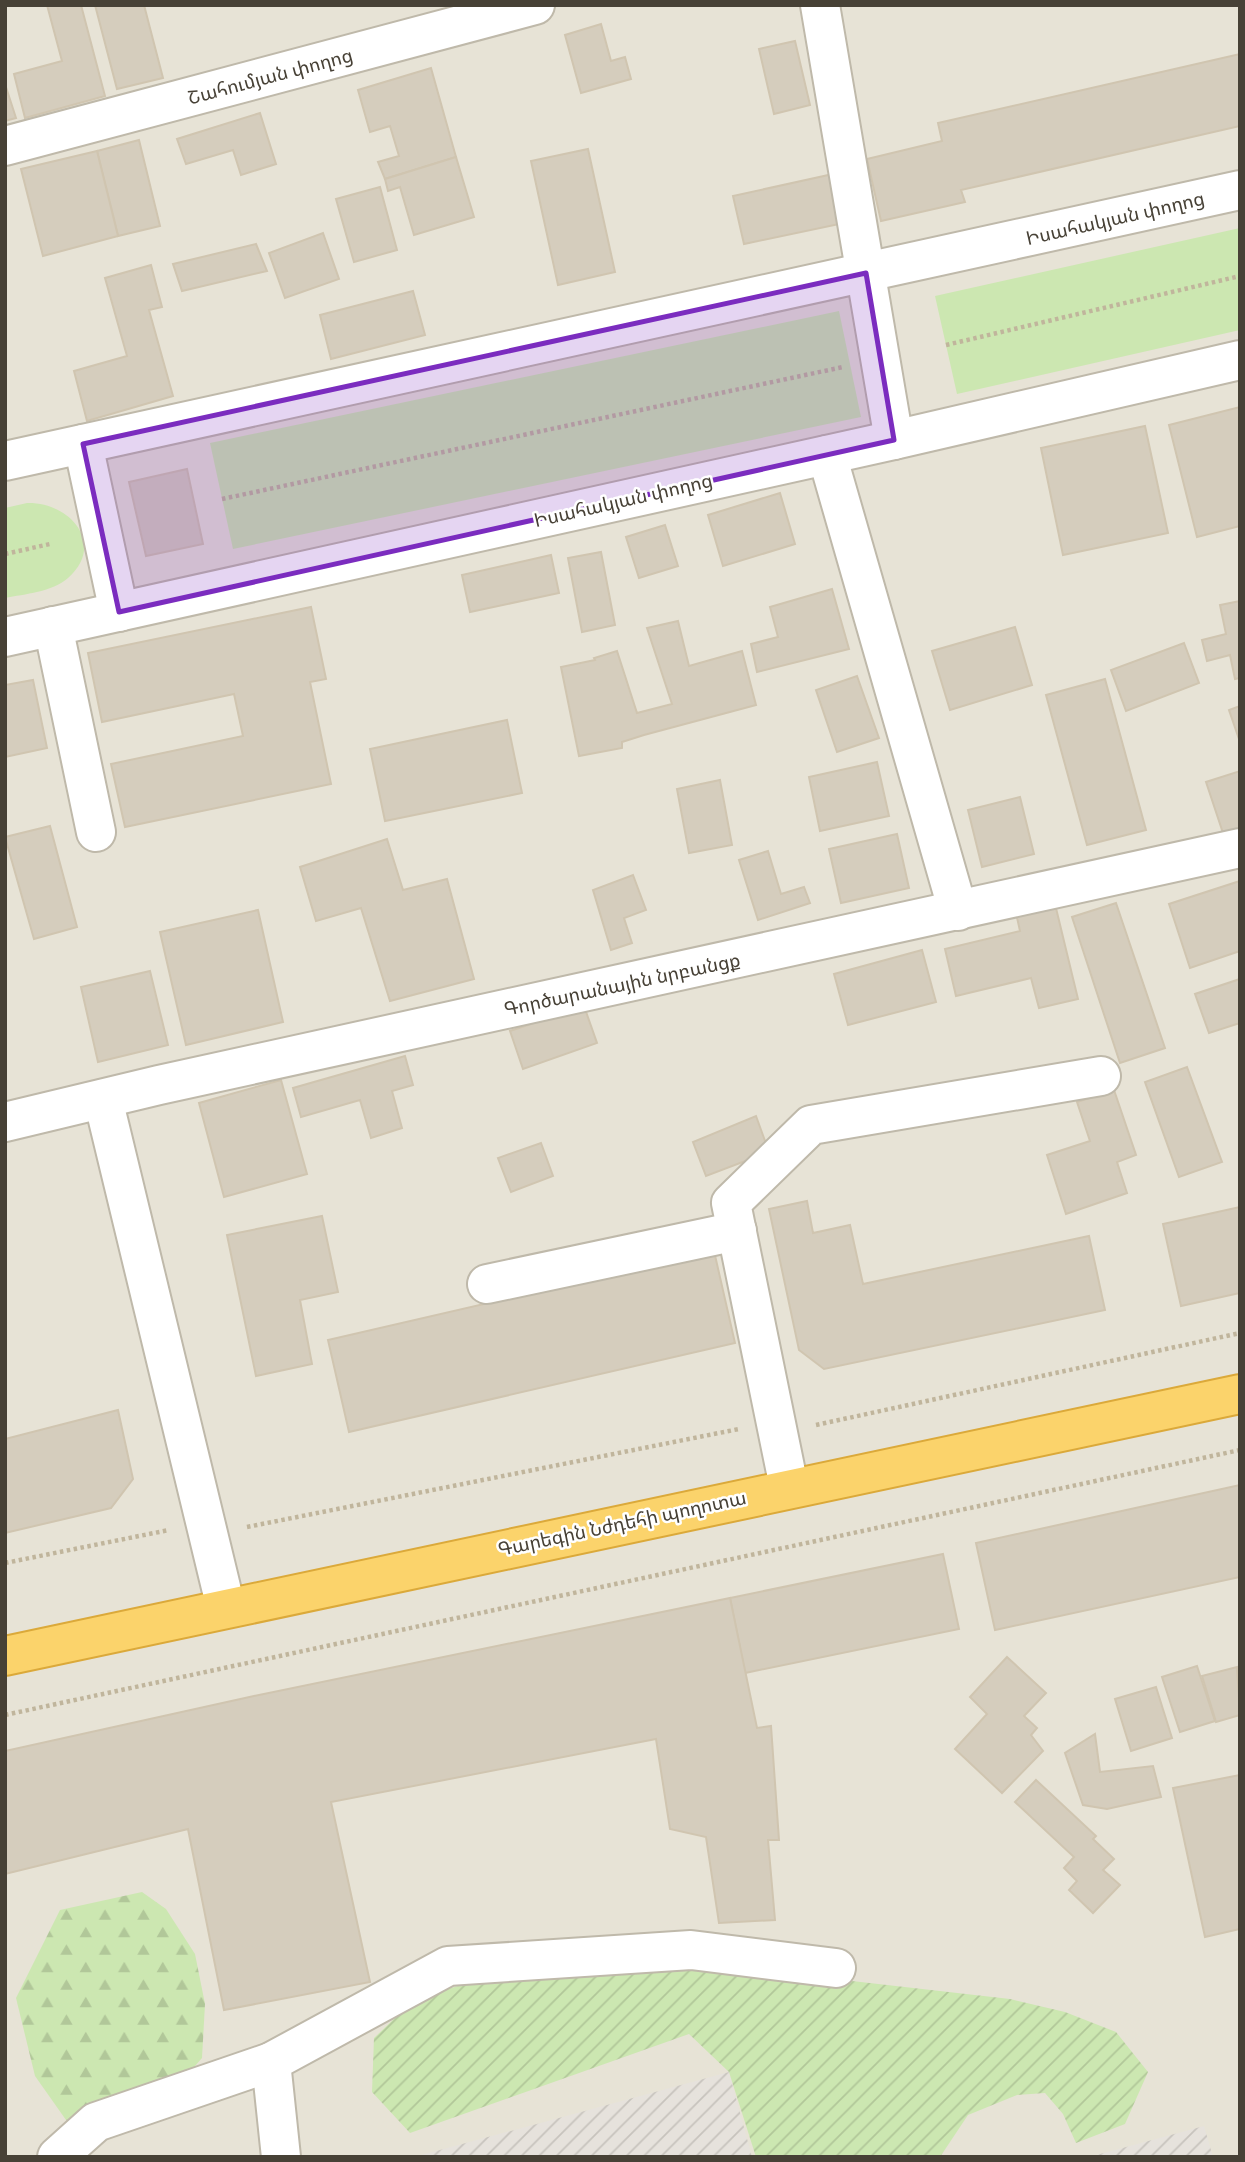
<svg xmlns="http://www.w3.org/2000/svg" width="1245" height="2162" viewBox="0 0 1245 2162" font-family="Ubuntu,'Noto Sans Armenian',sans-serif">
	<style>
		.residential { fill: #e7e3d6 }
		.industrial { fill: url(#industrial-furrows) }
		.forest { fill: url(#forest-firs) }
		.park { fill: #cce7b1 }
		.garden { fill: url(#garden-furrows) }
		.building { fill: #d5cdbd; stroke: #d0c5b0; stroke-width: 2 }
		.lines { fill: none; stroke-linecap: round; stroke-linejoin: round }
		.minor-casing { stroke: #bfb9aa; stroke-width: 42 }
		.highway-casing { stroke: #dba93a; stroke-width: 42 }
		.path { stroke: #c0b59c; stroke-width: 4.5; stroke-dasharray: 3.5 3.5; stroke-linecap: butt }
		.minor { stroke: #fff; stroke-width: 38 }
		.highway { stroke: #fbd36b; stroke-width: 38 }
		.marked { fill: #7b2cbf; fill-opacity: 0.2; stroke: #7b2cbf; stroke-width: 5; stroke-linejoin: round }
		.labels { text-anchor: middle; stroke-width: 5; stroke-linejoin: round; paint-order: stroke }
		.street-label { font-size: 19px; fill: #474136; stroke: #fff }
	</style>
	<defs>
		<pattern id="industrial-furrows" width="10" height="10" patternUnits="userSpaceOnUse" patternTransform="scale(1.75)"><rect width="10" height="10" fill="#e6e2dc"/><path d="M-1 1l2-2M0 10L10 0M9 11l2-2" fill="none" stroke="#c7c3bd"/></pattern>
		<pattern id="forest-firs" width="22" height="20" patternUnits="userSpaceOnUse" patternTransform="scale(1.75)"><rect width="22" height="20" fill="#cce7b1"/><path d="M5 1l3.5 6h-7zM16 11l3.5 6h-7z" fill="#b1c799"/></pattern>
		<pattern id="garden-furrows" width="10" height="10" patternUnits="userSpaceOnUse" patternTransform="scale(1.75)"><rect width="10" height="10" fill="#cce7b1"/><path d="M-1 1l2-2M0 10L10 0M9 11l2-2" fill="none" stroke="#b1c799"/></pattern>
	</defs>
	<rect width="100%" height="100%" fill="#f3f1e8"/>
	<rect class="residential" x="5" y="5" width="1235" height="2152"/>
	<g class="industrial">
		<path d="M729 2072 752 2157H414Z"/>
		<path d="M1204 2126 1213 2157H1089Z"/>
	</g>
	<path class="forest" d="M142 1892 166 1909 195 1954 205 2004 202 2058 166 2099 120 2124 66 2120 35 2076 16 1998 60 1910Z"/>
	<g class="park">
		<path d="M1240 228V330L957 394 935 296Z"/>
		<path d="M839 311 861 417 233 549 210 443Z"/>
		<path d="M27 503C71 502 106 545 68 578 52 592 25 594 5 598V508Z"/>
	</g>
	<path class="garden" d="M686 1962 1010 1999 1065 2012 1116 2032 1148 2072 1125 2124 1076 2143 1063 2114 1045 2093 1017 2095 968 2115 940 2157H756L729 2072 689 2034 410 2133 372 2092 374 2038 414 2000 467 1983Z"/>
	<g class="building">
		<path d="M47 5H81L105 96 25 118 14 74 62 61Z"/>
		<path d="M95 5H144L163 78 117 89Z"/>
		<path d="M601 24 611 61 625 57 631 79 581 93 565 35Z"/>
		<path d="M795 41 810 105 774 114 759 49Z"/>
		<path d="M1240 54V126L961 190 965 202 881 221 867 159 942 141 938 123Z"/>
		<path d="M431 68 456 157 385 179 378 162 399 156 390 126 370 132 358 90Z"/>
		<path d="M5 84 16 118 5 121Z"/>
		<path d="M260 113 276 164 241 175 233 150 186 164 177 139Z"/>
		<path d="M139 140 160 226 118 236 97 151Z"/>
		<path d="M588 149 615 272 558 285 531 161Z"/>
		<path d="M97 151 118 236 43 256 21 169Z"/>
		<path d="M456 157 474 217 414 235 400 187 388 191 385 179Z"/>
		<path d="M833 174 844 223 744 244 733 196Z"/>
		<path d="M380 187 397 250 354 262 336 199Z"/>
		<path d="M323 233 339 279 285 298 269 253Z"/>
		<path d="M256 244 267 271 182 291 173 264Z"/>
		<path d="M151 265 162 307 149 310 173 396 87 421 74 371 127 356 105 278Z"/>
		<path d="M413 291 425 335 331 359 320 315Z"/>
		<path d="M1240 407V526L1197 537 1169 425Z"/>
		<path d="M1145 426 1168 533 1063 555 1041 448Z"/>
		<path d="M187 469 203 544 146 556 129 482Z"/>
		<path d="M780 493 795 544 723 566 708 515Z"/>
		<path d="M665 525 678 566 639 578 626 537Z"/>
		<path d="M601 552 615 625 582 632 568 558Z"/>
		<path d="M551 555 559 593 470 612 462 575Z"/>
		<path d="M832 589 849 649 757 672 751 644 778 637 770 607Z"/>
		<path d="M1240 601V678L1235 679 1230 655 1207 661 1202 640 1226 634 1220 605Z"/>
		<path d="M311 607 326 679 310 682 331 784 125 827 111 764 243 736 234 694 102 722 88 653Z"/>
		<path d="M678 621 689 666 742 651 756 705 644 735 622 742V748L579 756 561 667 595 660 594 658 617 651 637 713 672 704 647 628Z"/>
		<path d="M1015 627 1032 685 950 710 932 651Z"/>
		<path d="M1184 643 1199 683 1126 711 1111 670Z"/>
		<path d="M857 676 879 738 837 752 816 690Z"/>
		<path d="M1105 679 1146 830 1087 845 1046 695Z"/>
		<path d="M33 680 47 748 5 757V685Z"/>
		<path d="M1240 706V742L1229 710Z"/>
		<path d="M507 720 522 793 385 821 370 749Z"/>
		<path d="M877 762 889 816 820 831 809 777Z"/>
		<path d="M1240 771V828L1223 833 1206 782Z"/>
		<path d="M720 780 732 845 689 853 677 789Z"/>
		<path d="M1020 797 1034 854 982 867 968 810Z"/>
		<path d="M50 826 77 927 34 939 5 837Z"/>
		<path d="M897 834 909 888 841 903 829 849Z"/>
		<path d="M387 839 403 890 447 879 474 979 390 1001 361 908 316 921 300 867Z"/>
		<path d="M768 851 781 894 804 887 810 903 758 920 739 860Z"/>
		<path d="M633 875 646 910 624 918 632 943 611 950 593 890Z"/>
		<path d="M1240 881V951L1190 968 1169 904Z"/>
		<path d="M1116 903 1165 1048 1120 1063 1072 917Z"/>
		<path d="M1055 904 1078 999 1039 1008 1031 978 956 996 945 949 1020 931 1016 913Z"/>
		<path d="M258 910 283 1022 186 1045 160 932Z"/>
		<path d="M922 950 936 1002 848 1025 834 974Z"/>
		<path d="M150 971 168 1045 98 1062 81 987Z"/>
		<path d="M1240 979V1023L1209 1033 1195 994Z"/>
		<path d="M584 1006 597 1043 523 1069 510 1031Z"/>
		<path d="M405 1056 413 1085 392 1091 402 1128 371 1138 360 1100 301 1117 293 1088Z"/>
		<path d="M1187 1067 1222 1162 1179 1177 1145 1082Z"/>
		<path d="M281 1080 307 1174 224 1197 199 1103Z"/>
		<path d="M1114 1090 1136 1155 1117 1162 1127 1193 1066 1214 1047 1155 1090 1141 1077 1102Z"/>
		<path d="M756 1116 769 1152 706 1176 693 1142Z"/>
		<path d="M541 1143 553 1176 511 1192 498 1158Z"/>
		<path d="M807 1201 813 1233 850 1225 863 1284 1089 1236 1105 1310 824 1369 799 1350 769 1209Z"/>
		<path d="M1240 1207V1293L1181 1306 1163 1224Z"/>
		<path d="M322 1216 338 1292 300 1300 312 1364 256 1376 227 1235Z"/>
		<path d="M714 1251 735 1343 349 1432 328 1340Z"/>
		<path d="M118 1410 133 1479 111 1508 5 1533V1439Z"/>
		<path d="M1240 1485V1577L995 1630 976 1543Z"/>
		<path d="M943 1554 959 1629 745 1673 730 1598Z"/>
		<path d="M730 1598 757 1728 771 1726 779 1840H768L775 1920 719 1923 706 1837 670 1829 656 1739 331 1802 370 1982 224 2010 188 1829 5 1874V1751L254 1696Z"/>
		<path d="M1007 1657 1046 1693 1024 1716 1037 1728 1031 1735 1043 1751 1002 1793 955 1749 987 1714 970 1697Z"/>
		<path d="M1197 1666 1215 1721 1180 1732 1162 1677Z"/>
		<path d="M1237 1667 1240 1715 1216 1722 1202 1676Z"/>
		<path d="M1156 1687 1172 1738 1131 1751 1115 1699Z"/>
		<path d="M1095 1734 1100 1772 1153 1766 1161 1797 1107 1809 1083 1805 1065 1753Z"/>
		<path d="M1240 1775V1929L1205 1937 1173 1788Z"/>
		<path d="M1036 1780 1096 1836 1093 1839 1114 1859 1103 1870 1120 1885 1093 1913 1069 1890 1077 1881 1064 1868 1074 1857 1015 1802Z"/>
	</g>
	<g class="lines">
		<defs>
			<g id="minor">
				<path d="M820 5 894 440"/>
				<path d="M5 146 535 5"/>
				<path d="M83 444 119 612"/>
				<path d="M827 455 958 911"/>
				<path d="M5 461 1240 190"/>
				<path d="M53 626 96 832"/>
				<path d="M5 637 894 440 1240 360"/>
				<path d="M103 1099 226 1608"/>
				<path d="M5 1122 159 1085 1240 848"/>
				<path d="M487 1284 737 1231"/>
				<path d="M789 1487 731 1203 811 1125 1101 1076"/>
				<path d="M57 2157 96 2122 271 2062"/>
				<path d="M281 2157 271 2062 448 1966 691 1950 836 1968"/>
			</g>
			<path id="highway" d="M5 1656 1240 1394"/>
		</defs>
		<use href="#minor" class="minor-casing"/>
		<use href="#highway" class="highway-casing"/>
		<g class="path">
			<path d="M946 345 1240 276"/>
			<path d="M222 499 843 367"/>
			<path d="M5 554 50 544"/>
			<path d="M816 1425 1240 1333"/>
			<path d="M247 1527 739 1429"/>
			<path d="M5 1563 169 1530"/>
			<path d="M5 1715 1240 1450"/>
		</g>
		<use href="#minor" class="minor"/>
		<use href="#highway" class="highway"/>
	</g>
	<path class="marked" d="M866 273 894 440 119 612 83 444Z"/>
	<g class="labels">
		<g class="street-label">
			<text transform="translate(270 76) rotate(-15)" y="7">Շահումյան փողոց</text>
			<text transform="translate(1115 218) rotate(-13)" y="7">Իսահակյան փողոց</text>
			<text transform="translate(623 500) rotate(-13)" y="7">Իսահակյան փողոց</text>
			<text transform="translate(622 984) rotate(-12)" y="7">Գործարանային նրբանցք</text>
			<text transform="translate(622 1523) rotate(-12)" y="7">Գարեգին Նժդեհի պողոտա</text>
		</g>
	</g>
	<rect width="1245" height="2162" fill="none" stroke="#474136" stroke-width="14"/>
</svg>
